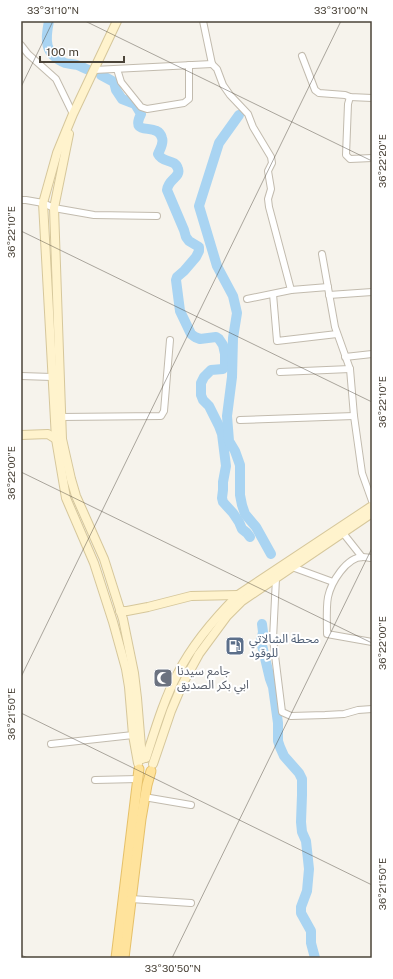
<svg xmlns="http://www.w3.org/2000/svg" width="393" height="979" viewBox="0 0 393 979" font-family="'Public Sans','Noto Sans Arabic',sans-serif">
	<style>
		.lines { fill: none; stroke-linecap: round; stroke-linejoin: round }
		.river { stroke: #a9d4f2; stroke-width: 10 }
		.street-casing { stroke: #c2bbae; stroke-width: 8 }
		.secondary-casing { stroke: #d6c79b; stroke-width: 10 }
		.primary-casing { stroke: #e6c16a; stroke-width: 11 }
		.street { stroke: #fff; stroke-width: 6 }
		.secondary { stroke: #fff3cd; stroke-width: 8 }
		.primary { stroke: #ffe39c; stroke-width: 9 }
		.ticks { fill: none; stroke: #4b4439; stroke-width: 1; stroke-opacity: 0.45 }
		.labels { text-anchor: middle; stroke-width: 4; stroke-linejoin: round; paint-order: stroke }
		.service-label { font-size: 12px; fill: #4e5e75; stroke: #fff; text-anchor: start }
		.worship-label { font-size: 12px; fill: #5b616d; stroke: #fff; text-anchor: start }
		.neatline { fill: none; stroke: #4b4439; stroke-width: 1.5 }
		.ticks-label { font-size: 10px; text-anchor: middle; fill: #4b4439 }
	</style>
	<rect width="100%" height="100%" fill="#f6f3ec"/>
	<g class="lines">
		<g class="river">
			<path d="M49 21C45 40 44 54 65 63 69 64 73 64 77 65 81 66 85 69 89 70"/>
			<path d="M101 75 114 82 116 90 122 99 135 104 141 114C129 138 158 121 162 138 164 144 160 149 158 154 163 164 175 158 178 169 181 177 168 179 167 190L184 230 186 237 189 241 199 247V251L196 257 184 271 177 277 176 280 180 311 191 334 195 337 200 339 216 337 219 339 223 345 225 354V366L223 369 211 370 204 377 201 383V395L203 400 209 406 219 426 222 434 226 466 223 482V490L222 498 223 502 233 513 239 522 242 529 247 533 250 537"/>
			<path d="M239 115 219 143 199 206 217 266 233 296 237 313 233 338 232 377 227 416 229 441 235 451 240 465V495L242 505 245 514 256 527 271 554"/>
			<path d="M262 624 263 632 261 641 270 679 273 687 278 723V741L280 747 284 756 299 773 302 779V795L301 822 302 832 306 841 309 869 307 891 301 907V913L311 931V943L315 958"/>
		</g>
		<defs>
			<g id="street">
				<path d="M203 21 212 64 217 69 223 85 230 95 248 114 253 127 271 157 272 163 268 171 271 189 268 199 269 207 291 290"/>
				<path d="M21 45 28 54 56 79 73 114"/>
				<path d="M302 56 315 90 319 93 345 95 350 97 372 98"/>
				<path d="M117 69 121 82 141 107 147 109 184 103 189 99V65"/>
				<path d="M94 70 212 64"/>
				<path d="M350 97 348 104 346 155 350 159 372 158"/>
				<path d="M21 200H26L43 203 54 208 94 215 157 216"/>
				<path d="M322 254 335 327 350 369 354 416 362 473 372 501"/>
				<path d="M273 294 277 341 337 334"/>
				<path d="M329 295 372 292"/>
				<path d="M247 299 291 290 328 287"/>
				<path d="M345 357 372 354"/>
				<path d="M280 372 350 369"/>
				<path d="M21 376 52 377"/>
				<path d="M61 417 161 416 164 411 170 340"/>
				<path d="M240 420 354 416"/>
				<path d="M343 533 362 557"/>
				<path d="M372 558C369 558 366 557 363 557 346 557 331 583 328 597 326 607 327 623 327 634L372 642"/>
				<path d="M292 567 333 582"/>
				<path d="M276 578 273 639 282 712 291 716 325 715 344 714 358 710 372 709"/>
				<path d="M51 744 133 735"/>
				<path d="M95 780 138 779"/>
				<path d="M144 797 191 805"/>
				<path d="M131 899 191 903"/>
			</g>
			<g id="secondary">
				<path d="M117 21 73 114 57 153 43 203 56 439 66 498 94 563 113 622 126 669 129 687 133 735 138 763"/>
				<path d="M69 134 54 208 62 439 71 479 76 496 104 559 123 619 134 673 137 698 142 759"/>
				<path d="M21 435 48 434 56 439H59"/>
				<path d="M120 611H127L148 607 191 596 238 595"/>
				<path d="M146 758C155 730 164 699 178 673 192 645 216 617 238 595L372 506"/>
				<path d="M153 764 171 711 182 685 199 654 227 616 242 601 372 513"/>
			</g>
			<g id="primary">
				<path d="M116 958 139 769"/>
				<path d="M124 958 141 819 147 785 151 771"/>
			</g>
		</defs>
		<use href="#street" class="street-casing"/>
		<use href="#secondary" class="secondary-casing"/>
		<use href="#primary" class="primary-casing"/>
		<use href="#street" class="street"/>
		<use href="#secondary" class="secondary"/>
		<use href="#primary" class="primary"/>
	</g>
	<path class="ticks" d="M85 21 372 161M21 87 53 21M21 231 372 402M21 472 372 643M21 677 341 21M21 713 372 885M21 955 28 958M172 958 372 548"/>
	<defs>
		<symbol id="fuel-square" viewBox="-11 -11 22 22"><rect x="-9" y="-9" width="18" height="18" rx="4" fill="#5c6f8a" stroke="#fff"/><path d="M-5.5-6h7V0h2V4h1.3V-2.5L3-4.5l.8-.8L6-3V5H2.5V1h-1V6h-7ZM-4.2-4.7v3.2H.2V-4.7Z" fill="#fff"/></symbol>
		<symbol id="mosque-square" viewBox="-11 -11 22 22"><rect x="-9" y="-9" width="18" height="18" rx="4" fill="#6b7280" stroke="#fff"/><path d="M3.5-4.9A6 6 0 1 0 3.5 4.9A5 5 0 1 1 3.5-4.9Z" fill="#fff"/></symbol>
	</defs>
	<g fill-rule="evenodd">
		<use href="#fuel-square" x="224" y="635" width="22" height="22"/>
		<use href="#mosque-square" x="152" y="667" width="22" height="22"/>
	</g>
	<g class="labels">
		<g class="service-label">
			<text x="249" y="643">محطة الشالاتي<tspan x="249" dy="14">للوقود</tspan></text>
		</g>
		<g class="worship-label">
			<text x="177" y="675">جامع سيدنا<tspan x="177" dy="14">ابي بكر الصديق</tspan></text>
		</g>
	</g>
	<rect width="393" height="979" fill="none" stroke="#ffffff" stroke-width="44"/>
	<path d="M40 56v6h84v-6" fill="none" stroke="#4b4439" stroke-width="2"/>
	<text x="46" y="56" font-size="12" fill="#4b4439" stroke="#ffffff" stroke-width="3" paint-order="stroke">100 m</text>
	<rect x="22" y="22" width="349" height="935" class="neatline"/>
	<g class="ticks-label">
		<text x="53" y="14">33°31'10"N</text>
		<text x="341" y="14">33°31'00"N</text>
		<text transform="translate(382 161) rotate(-90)" y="4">36°22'20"E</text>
		<text transform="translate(11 232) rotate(-90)" y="4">36°22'10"E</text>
		<text transform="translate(382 402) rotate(-90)" y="4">36°22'10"E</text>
		<text transform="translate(11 473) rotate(-90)" y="4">36°22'00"E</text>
		<text transform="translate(382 643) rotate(-90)" y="4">36°22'00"E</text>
		<text transform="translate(11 714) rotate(-90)" y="4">36°21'50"E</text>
		<text transform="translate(382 884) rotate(-90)" y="4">36°21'50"E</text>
		<text x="173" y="972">33°30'50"N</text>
	</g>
</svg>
